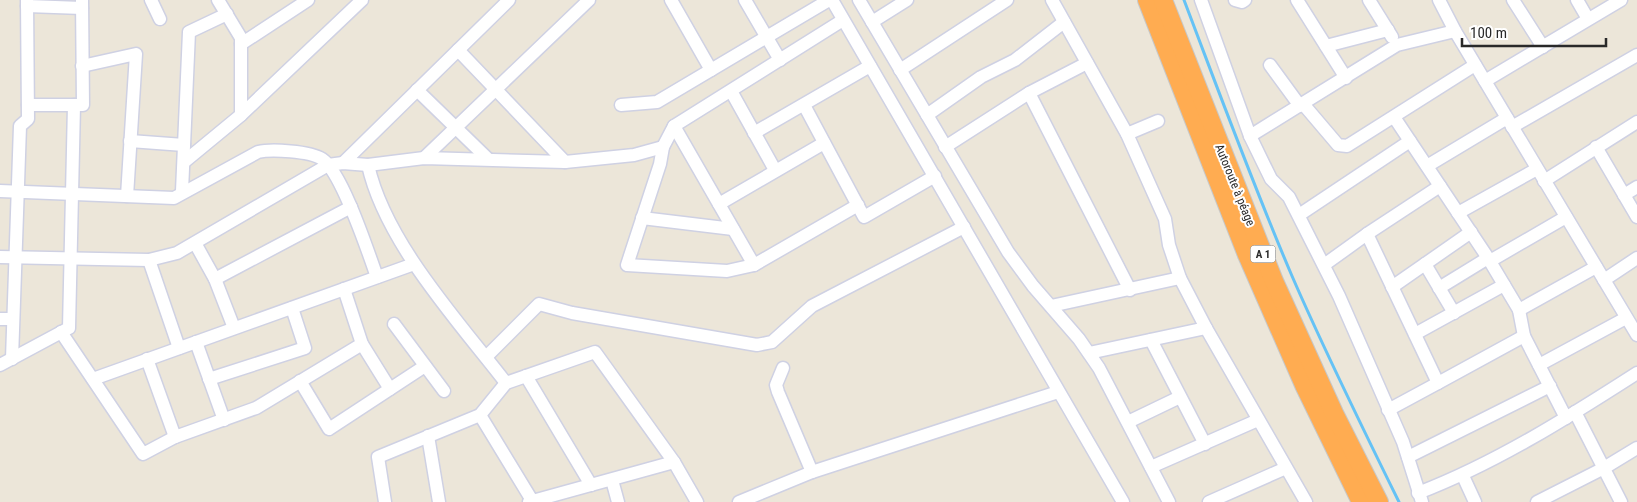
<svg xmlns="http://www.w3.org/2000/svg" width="1637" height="502" viewBox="0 0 1637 502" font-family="'Roboto Condensed',sans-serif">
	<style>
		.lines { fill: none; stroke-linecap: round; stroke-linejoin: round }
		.stream { stroke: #65c2f5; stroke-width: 3 }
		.minor-casing { stroke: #cfd1e3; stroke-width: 15 }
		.highway-casing { stroke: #c7c7c7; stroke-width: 20 }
		.minor { stroke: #fff; stroke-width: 12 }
		.highway { stroke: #ffac51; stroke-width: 18 }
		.labels { text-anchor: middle; stroke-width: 4; stroke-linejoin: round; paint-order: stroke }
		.shield { fill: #fff; stroke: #696969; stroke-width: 1 }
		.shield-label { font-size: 11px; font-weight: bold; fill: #292929 }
		.street-label { font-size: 12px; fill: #292929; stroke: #fff }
	</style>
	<rect width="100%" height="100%" fill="#ece6d9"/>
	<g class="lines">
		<path class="stream" d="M1184 0C1219 92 1253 185 1292 276 1325 352 1362 427 1399 502"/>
		<defs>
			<g id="minor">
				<path d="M151 0 160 19"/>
				<path d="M218 0 241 38V115"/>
				<path d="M671 0 711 70"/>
				<path d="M745 0 780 60"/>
				<path d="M832 0 1123 502"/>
				<path d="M859 0 1008 252 1033 286 1079 339 1099 368 1169 502"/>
				<path d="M1052 0 1127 134 1165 219 1169 245 1180 278 1206 328 1306 502"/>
				<path d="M1201 0 1250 136 1271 179 1289 197 1339 296 1403 442 1422 502"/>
				<path d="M1235 0 1242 2 1245 0"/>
				<path d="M1297 0 1346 78"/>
				<path d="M1369 0 1392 37"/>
				<path d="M1439 0 1455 31 1637 335"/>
				<path d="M1513 0 1543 47"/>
				<path d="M1577 0 1588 19"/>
				<path d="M27 6 82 8"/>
				<path d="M843 20 674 126 663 147 660 164 627 265 727 271 754 265 858 205"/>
				<path d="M872 22 907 0"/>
				<path d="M241 44 308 0"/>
				<path d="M1326 46 1388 30"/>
				<path d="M458 50 565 162"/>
				<path d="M1270 65 1300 106"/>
				<path d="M82 66 136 54 127 196"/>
				<path d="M900 70 1007 0"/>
				<path d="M1485 81 1621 0"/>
				<path d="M417 90 488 159"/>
				<path d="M731 91 775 170"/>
				<path d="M1029 93 1130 290"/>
				<path d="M28 105H83L82 0"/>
				<path d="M621 105 657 102 829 0"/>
				<path d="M804 105 864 217 935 176"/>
				<path d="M1304 105 1338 145 1347 146 1475 65"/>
				<path d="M927 115 981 77 1015 60 1064 22"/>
				<path d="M1394 117 1488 258 1519 310 1524 336 1566 418"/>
				<path d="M674 126 754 265"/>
				<path d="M1512 127 1637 55"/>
				<path d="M754 133 870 66"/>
				<path d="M1127 134 1158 121"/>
				<path d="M1250 136 1397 45 1455 31"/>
				<path d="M130 141 184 145"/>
				<path d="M945 147 1029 93 1087 63"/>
				<path d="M1596 147 1637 217"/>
				<path d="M424 158 589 0"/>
				<path d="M184 162 241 115 362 0"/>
				<path d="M343 163 509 0"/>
				<path d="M368 165C385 242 458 321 506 383"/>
				<path d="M1427 166 1507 118"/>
				<path d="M1544 181 1637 122"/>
				<path d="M0 191 174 198 258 152C271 149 310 151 322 159 342 172 368 252 377 277"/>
				<path d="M182 191 189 32 227 14"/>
				<path d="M1624 195 1637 187"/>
				<path d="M719 204 824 143"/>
				<path d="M1458 213 1537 169"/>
				<path d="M1299 215 1410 141"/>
				<path d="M642 218 733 229"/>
				<path d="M1367 234 1440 186"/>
				<path d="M195 243 215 279 234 328"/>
				<path d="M0 257 149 260 177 253 328 165 343 163 368 165 424 158 565 162 634 155 663 147"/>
				<path d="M149 260 179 348"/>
				<path d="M1490 261 1566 217"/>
				<path d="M1425 264 1454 313"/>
				<path d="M1324 265 1367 234 1438 383 1388 410"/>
				<path d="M215 279 351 207"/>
				<path d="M1604 280 1637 258"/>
				<path d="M1392 287 1471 232"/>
				<path d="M1439 288 1488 258"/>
				<path d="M344 289 362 344 390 389"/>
				<path d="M1051 306 1180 278"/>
				<path d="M1519 310 1596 267"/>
				<path d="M0 319H13"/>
				<path d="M394 324 444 391"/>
				<path d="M61 332 143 454 175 437 256 408 362 344"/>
				<path d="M1415 334 1504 285"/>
				<path d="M1151 340 1205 444"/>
				<path d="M196 342 224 420"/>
				<path d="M1089 353 1206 328"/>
				<path d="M486 357 539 304 572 313 757 345 772 342 812 306 964 227"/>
				<path d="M12 359 20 126 28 119 27 0"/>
				<path d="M147 359 175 437"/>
				<path d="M0 365 69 328 74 105"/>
				<path d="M1539 365 1626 318"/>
				<path d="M783 368 776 385 778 392 812 472"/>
				<path d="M526 376 591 485"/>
				<path d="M93 379 414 264"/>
				<path d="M209 379 305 348 292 308"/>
				<path d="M300 381 329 429 425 366"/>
				<path d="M1438 383 1524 336"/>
				<path d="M1575 412 1621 502"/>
				<path d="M480 415 533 502"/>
				<path d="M1128 422 1180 397"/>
				<path d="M428 436 439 502"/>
				<path d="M1408 457 1550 386"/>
				<path d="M1151 467 1258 420"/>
				<path d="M1463 476 1475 502"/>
				<path d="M612 480 618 502"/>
				<path d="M1418 493C1496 463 1567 418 1637 373"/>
				<path d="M385 502 378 457 480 415 506 383 595 352 674 462 697 502"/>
				<path d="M529 502 674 462"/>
				<path d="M739 502 812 472 1058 392"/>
				<path d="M1209 502 1286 468"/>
				<path d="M1537 502 1604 468 1637 448"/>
			</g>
			<g id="highway">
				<path d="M1147 0 1247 255 1304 385 1361 502"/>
				<path d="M1163 0 1274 281 1334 413 1379 502"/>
			</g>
		</defs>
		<use href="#minor" class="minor-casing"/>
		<use href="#highway" class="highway-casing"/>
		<use href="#minor" class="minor"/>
		<use href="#highway" class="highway"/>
	</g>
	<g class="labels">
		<rect class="shield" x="1250.5" y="245.5" width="25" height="17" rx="4"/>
		<g class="shield-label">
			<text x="1263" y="258">A 1</text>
		</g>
		<g class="street-label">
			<text transform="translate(1235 185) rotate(68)" y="4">Autoroute à péage</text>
		</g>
	</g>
	<path d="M1462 38v8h144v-8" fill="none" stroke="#292929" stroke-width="2.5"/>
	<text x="1470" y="38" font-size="15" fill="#292929" stroke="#ffffff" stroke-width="4" paint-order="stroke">100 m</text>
</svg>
